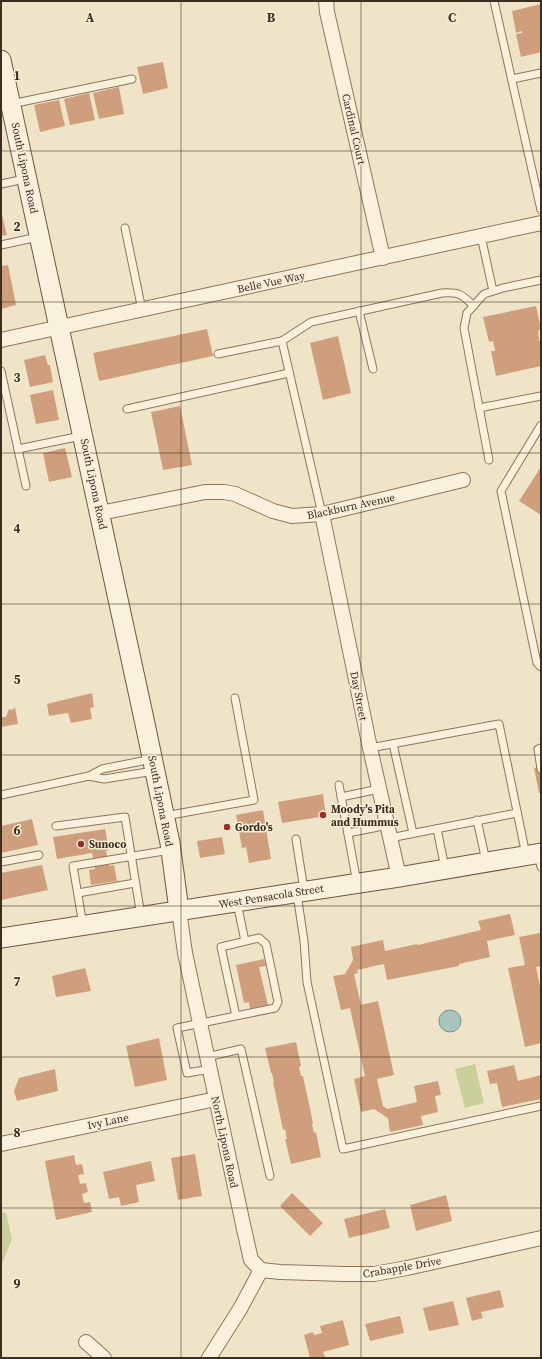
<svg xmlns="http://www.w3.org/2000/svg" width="542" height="1359" viewBox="0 0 542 1359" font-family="'Source Serif 4',serif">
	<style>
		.green { fill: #c9cf9b }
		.water { fill: #a9c4bc; stroke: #6f938a }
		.building { fill: #cf9f7d }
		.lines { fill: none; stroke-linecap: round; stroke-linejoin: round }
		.lane-casing { stroke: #8d765c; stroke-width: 9 }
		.street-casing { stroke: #8d765c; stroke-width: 16 }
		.secondary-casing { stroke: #6f573f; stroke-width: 21 }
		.lane { stroke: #faf1dc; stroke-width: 7 }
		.street { stroke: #faf1dc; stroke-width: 14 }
		.secondary { stroke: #faf1dc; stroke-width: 19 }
		.grid { fill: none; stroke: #3d2e20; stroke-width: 1; stroke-opacity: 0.55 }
		.poi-dot { fill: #9e2a2b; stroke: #f7eed8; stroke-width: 1.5 }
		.labels { text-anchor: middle; stroke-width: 3; stroke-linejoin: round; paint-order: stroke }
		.street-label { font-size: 11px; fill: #3d2e20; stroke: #f7eed8 }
		.poi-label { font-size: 11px; font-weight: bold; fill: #3d2e20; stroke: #f7eed8; text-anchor: start }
		.grid-label { font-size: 13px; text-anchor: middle; font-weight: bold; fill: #3d2e20; stroke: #f7eed8; stroke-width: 3; stroke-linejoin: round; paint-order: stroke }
	</style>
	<rect width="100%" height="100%" fill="#f0e4c8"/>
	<g class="green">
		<path d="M475 1064 484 1103 465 1108 455 1069Z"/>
		<path d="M1 1212 6 1213 12 1239 1 1266Z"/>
	</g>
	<circle class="water" cx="450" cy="1021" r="11"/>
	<g class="building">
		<path d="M541 4V52L521 57 516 34 522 33V31L516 33 512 11Z"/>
		<path d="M163 62 168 88 143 94 137 67Z"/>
		<path d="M119 87 124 114 99 119 93 93Z"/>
		<path d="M89 93 95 120 70 125 64 99Z"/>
		<path d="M59 100 65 126 40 132 34 105Z"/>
		<path d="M1 211 7 235 1 236Z"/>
		<path d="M8 265 16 305 1 309V266Z"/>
		<path d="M536 306 541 329 538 331 539 341 541 340V366L496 376 491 351H495L493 341 489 342 483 317Z"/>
		<path d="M207 329 213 356 99 381 93 353Z"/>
		<path d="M338 336 351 393 323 400 310 343Z"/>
		<path d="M45 355 48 365H50L53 382 30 387 24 360Z"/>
		<path d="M53 390 59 420 36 424 30 395Z"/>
		<path d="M180 406 192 465 163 470 151 412Z"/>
		<path d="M65 448 72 477 49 482 43 453Z"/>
		<path d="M541 467V515L519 501Z"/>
		<path d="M92 693 94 707 90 708 92 719 71 723 68 713 49 716 47 704Z"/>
		<path d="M15 707 18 724 1 727V717H6L9 709 12 710Z"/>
		<path d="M541 767V793H539L534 768Z"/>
		<path d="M323 794 326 816 282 823 278 802Z"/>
		<path d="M263 810 271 859 249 863 246 847 242 848 236 815Z"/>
		<path d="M32 819 38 845 1 853V826Z"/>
		<path d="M105 829 109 850 106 851 109 866 114 865 117 881 91 885 89 870 95 869 92 853 57 859 53 837Z"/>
		<path d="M222 837 225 854 200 858 197 841Z"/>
		<path d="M42 865 48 890 1 900V873Z"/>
		<path d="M510 914 515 935 487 941 490 957 459 964V966L387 980 384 964 357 970 358 973 354 974 361 1005 378 1001 394 1075 377 1079 383 1106 387 1109 417 1102 414 1086 438 1081 441 1095 435 1096 438 1112 421 1116 423 1125 390 1132 388 1118 374 1109 361 1112 354 1079 365 1076 350 1008 341 1010 333 976 345 974 353 960 351 947 383 940 385 951 417 944 418 945 481 930 478 921Z"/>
		<path d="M540 933 541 966 536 967 541 991V1043L525 1047 508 968 525 965 519 937Z"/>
		<path d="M264 959 266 966 259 967 268 1005 250 1009 249 1002 244 1003 236 965Z"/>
		<path d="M85 968 91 991 56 997 52 976Z"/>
		<path d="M159 1038 167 1080 135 1087 126 1046Z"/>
		<path d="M296 1042 301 1066 299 1067 301 1076H303L313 1123 312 1124 314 1133 316 1132 321 1157 291 1164 285 1139H287L285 1129 283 1130 273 1082H274L272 1073H271L265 1048Z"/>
		<path d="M514 1065 518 1081 541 1075V1099L502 1107 497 1083 490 1084 487 1071Z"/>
		<path d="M55 1069 58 1091 17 1101 14 1091 19 1078Z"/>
		<path d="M195 1154 202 1196 178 1200 171 1158Z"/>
		<path d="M74 1155 76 1165 82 1164 84 1174 78 1175 80 1184 86 1183 88 1192 82 1194 84 1203 90 1202 92 1212 56 1220 45 1161Z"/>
		<path d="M151 1161 155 1181 136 1185 139 1202 121 1206 119 1197 109 1199 103 1172Z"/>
		<path d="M292 1193 323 1223 310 1236 280 1206Z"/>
		<path d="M446 1195 452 1221 416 1231 410 1205Z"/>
		<path d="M385 1209 390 1228 349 1238 344 1219Z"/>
		<path d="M500 1290 504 1307 481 1312 483 1318 472 1321 466 1298Z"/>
		<path d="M453 1301 459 1325 429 1331 423 1308Z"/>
		<path d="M400 1316 404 1333 370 1341 365 1324Z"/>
		<path d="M343 1320 349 1345 323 1352 325 1357 310 1358 304 1335 313 1332 314 1335 322 1333 320 1326Z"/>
	</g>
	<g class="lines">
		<defs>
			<g id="lane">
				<path d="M494 1 541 210"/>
				<path d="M512 79 541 73"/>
				<path d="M11 104 132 79"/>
				<path d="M1 184 25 179"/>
				<path d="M125 228 142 310"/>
				<path d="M481 236 493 291"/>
				<path d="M1 245 38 237"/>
				<path d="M359 311 373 369"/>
				<path d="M282 341 322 514"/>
				<path d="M218 354 282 341 311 322 442 293C460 292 461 294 474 306"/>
				<path d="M1 371 26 486"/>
				<path d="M479 408 541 396"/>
				<path d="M127 409 289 373"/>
				<path d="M541 425 501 491 537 663 541 667"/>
				<path d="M18 449 81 436"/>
				<path d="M489 460 464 328 467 313 484 294 503 288 541 280"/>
				<path d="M393 744 413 833"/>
				<path d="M370 748 499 724 526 855"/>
				<path d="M541 748 538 749 541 769"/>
				<path d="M89 776 104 779 154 771"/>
				<path d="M339 785 357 883"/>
				<path d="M1 795 89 776 102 769 152 759"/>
				<path d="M341 797 379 789"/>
				<path d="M165 816 254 800 235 698"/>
				<path d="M477 820 486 861"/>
				<path d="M56 826 125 817 141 916"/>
				<path d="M437 829 445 868"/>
				<path d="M348 833 388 825"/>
				<path d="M390 838 517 813"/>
				<path d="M296 839 304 890"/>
				<path d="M538 854 541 867"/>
				<path d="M1 862 39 855"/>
				<path d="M78 893 135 883"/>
				<path d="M297 894 304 941 307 982 343 1149 541 1106"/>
				<path d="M237 903 245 941"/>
				<path d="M83 925 73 866 170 850"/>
				<path d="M207 1057 241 1049 270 1176"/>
				<path d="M210 1069 187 1073 177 1028 275 1008 278 1002 266 944 259 938 221 947 236 1016"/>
			</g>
			<g id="street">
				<path d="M326 1 327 12 383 258"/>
				<path d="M1 340 541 223"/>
				<path d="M100 513 205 492H224L235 494 273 511 292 516 322 514 463 480"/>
				<path d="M322 514 370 748 399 877"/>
				<path d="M179 910 185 953 244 1229 251 1260 261 1270"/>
				<path d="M1 1144 216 1099"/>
				<path d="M261 1270 280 1272 344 1274H374L407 1268 541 1238"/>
				<path d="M86 1342 104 1358"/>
				<path d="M209 1358 240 1309 261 1270"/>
			</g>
			<g id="secondary">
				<path d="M1 60 144 719 170 843 179 910"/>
				<path d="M1 938 399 877 541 853"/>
			</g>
		</defs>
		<use href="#lane" class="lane-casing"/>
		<use href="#street" class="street-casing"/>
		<use href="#secondary" class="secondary-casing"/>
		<use href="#lane" class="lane"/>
		<use href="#street" class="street"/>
		<use href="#secondary" class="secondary"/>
	</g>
	<path class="grid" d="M181 1V1358M361 1V1358M1 151H541M1 302H541M1 453H541M1 604H541M1 755H541M1 906H541M1 1057H541M1 1208H541"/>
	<g class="poi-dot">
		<circle cx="323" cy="815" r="4"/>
		<circle cx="227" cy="827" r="4"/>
		<circle cx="81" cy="844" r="4"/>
	</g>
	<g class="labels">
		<g class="street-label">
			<text transform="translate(354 129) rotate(77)" y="4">Cardinal Court</text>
			<text transform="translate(25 168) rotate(78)" y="4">South Lipona Road</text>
			<text transform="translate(271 282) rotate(-12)" y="4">Belle Vue Way</text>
			<text transform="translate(94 484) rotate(78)" y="4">South Lipona Road</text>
			<text transform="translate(351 506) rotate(-12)" y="4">Blackburn Avenue</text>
			<text transform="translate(359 696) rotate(79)" y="4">Day Street</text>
			<text transform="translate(161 801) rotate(79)" y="4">South Lipona Road</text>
			<text transform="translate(271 896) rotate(-9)" y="4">West Pensacola Street</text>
			<text transform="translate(108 1121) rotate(-12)" y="4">Ivy Lane</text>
			<text transform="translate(225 1142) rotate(78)" y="4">North Lipona Road</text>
			<text transform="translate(402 1267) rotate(-10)" y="4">Crabapple Drive</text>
		</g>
		<g class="poi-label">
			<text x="331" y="813">Moody's Pita<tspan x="331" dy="13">and Hummus</tspan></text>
			<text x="235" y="831">Gordo's</text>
			<text x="89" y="848">Sunoco</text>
		</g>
	</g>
	<g class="grid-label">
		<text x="90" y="22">A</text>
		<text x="271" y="22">B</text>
		<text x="452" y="22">C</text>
		<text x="17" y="80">1</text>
		<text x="17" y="231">2</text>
		<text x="17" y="382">3</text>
		<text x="17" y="533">4</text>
		<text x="17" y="684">5</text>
		<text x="17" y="835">6</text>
		<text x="17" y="986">7</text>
		<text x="17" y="1137">8</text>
		<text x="17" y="1288">9</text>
	</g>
	<rect width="542" height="1359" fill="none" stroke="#3d2e20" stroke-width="4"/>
</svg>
